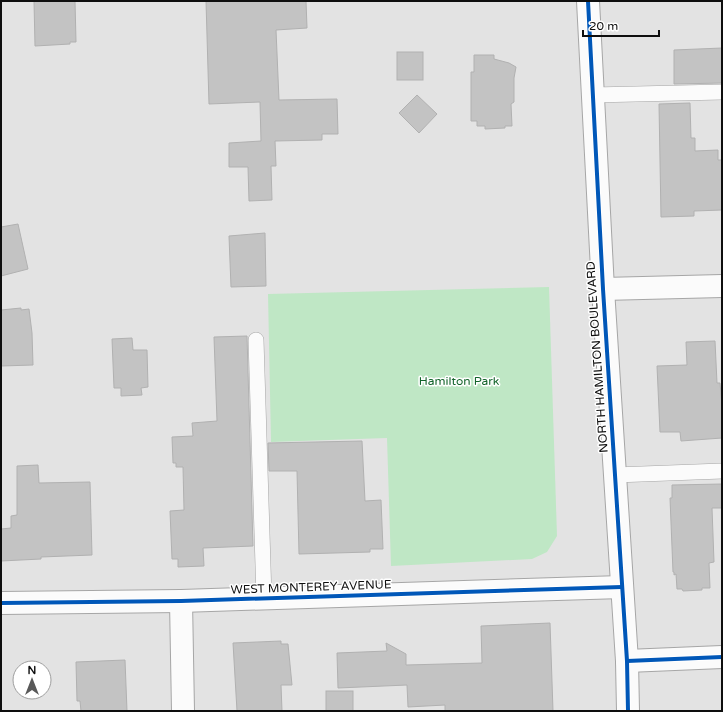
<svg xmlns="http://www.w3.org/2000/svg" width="723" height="712" viewBox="0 0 723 712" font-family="'Varela Round',sans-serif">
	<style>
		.green { fill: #bfe7c5 }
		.building { fill: #c3c3c3; stroke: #b1b1b1 }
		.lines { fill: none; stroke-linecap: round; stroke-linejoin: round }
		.lane-casing { stroke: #a6a6a6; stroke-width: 16 }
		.street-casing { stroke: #a6a6a6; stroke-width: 24 }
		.secondary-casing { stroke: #a6a6a6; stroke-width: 24 }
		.lane { stroke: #fbfbfb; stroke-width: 15 }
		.street { stroke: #fbfbfb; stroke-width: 22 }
		.secondary { stroke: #fbfbfb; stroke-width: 22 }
		.cycleway-casing { stroke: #fff; stroke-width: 6 }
		.cycleway { stroke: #0057b8; stroke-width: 4 }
		.labels { text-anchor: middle; stroke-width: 3; stroke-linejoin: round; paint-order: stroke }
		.street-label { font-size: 12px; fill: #0e0e0e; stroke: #fff }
		.park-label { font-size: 12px; fill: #13642b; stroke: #fff }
	</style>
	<rect width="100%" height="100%" fill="#e3e3e3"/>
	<path class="green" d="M549 287 557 536 547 552 532 559 391 566 387 438 271 442 268 294Z"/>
	<g class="building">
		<path d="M34 1H75L76 42H70V44L35 46Z"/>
		<path d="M206 1H306L307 28 276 30 279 100 337 99 338 134H322V140L275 141 276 166H271L272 200 249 201 248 167H229V143L261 141 260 102 209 104Z"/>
		<path d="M722 48V83L674 84V50Z"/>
		<rect x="397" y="52" width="26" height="28"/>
		<path d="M474 55H494V59L509 63 516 67 514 78V102L511 104 512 126H505V128L485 129V126H477V121H471V72H474Z"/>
		<path d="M417 95 437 114 419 133 399 113Z"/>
		<path d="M690 103 691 138H695V151L718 150V160H722V210L694 211V216L661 217 659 104Z"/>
		<path d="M18 224 28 269 1 276V227Z"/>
		<path d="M265 233 266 286 231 287 229 236Z"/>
		<path d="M21 308V310L29 309 32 333 33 365 1 366V310Z"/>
		<path d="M247 336 253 546 203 548 204 566 178 567V559H172L170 511 184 510 183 467H176V463H173L172 437 193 436 192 423 217 421 214 337Z"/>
		<path d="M132 338 133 350H147L148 387 141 388 142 395 121 396V388H114L112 339Z"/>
		<path d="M715 341 717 383H720L722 405V438L681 441 680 432H660L657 366 687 365 686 342Z"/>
		<path d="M362 441 365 501 381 500 383 549H370V552L299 554 297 471H269L268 443Z"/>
		<path d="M38 465 39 483 90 482 92 555 41 557V559L1 561V529L11 528V516L17 515V466Z"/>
		<path d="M722 484V508H712L714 562 709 563 710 588H702V590L683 591 682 589H677L676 574 674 575V572H673L670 498H672V485Z"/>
		<path d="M550 623 553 711H445V705L408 707 407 685 338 688 337 653 387 651 386 643 406 654V665L482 663 481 626Z"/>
		<path d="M281 641V644H288L292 685H281L282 711H237L233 643Z"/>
		<path d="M125 660 127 711H81L80 701H77L76 662Z"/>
		<rect x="326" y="691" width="27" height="20"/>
	</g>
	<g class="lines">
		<defs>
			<g id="lane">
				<path d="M593 95 722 92"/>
				<path d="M256 340 264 598"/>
				<path d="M615 475 722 471"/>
			</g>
			<g id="street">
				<path d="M603 289 722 286"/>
				<path d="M181 601 183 711"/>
				<path d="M1 603 181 601 622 587"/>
			</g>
			<g id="secondary">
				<path d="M588 1 603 289 627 661 628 711"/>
				<path d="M627 661 722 657"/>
			</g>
		</defs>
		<use href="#lane" class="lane-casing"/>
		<use href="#street" class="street-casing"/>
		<use href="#secondary" class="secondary-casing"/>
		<use href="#lane" class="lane"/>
		<use href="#street" class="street"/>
		<use href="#secondary" class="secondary"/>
		<defs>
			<g id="cycleway">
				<path d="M588 1 603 289 627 661 628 711"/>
				<path d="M1 603 181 601 622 587"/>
				<path d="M627 661 722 657"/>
			</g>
		</defs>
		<use href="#cycleway" class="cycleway-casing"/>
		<use href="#cycleway" class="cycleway"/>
	</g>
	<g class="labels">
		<g class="street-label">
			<text transform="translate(597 357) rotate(-94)" y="4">NORTH HAMILTON BOULEVARD</text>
			<text transform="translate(311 587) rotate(-2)" y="4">WEST MONTEREY AVENUE</text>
		</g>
		<g class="park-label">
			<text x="459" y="385">Hamilton Park</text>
		</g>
	</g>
	<rect width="723" height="712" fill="none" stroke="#0e0e0e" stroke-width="4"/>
	<g transform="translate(32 680)"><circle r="19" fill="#ffffff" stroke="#9f9f9f"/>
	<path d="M0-3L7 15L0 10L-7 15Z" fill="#595959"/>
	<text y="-6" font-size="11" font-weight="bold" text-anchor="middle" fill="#0e0e0e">N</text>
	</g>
	<path d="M583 30v6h76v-6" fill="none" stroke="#0e0e0e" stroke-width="2"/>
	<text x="589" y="30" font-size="12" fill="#0e0e0e" stroke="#ffffff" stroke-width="3" paint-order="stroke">20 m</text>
</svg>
